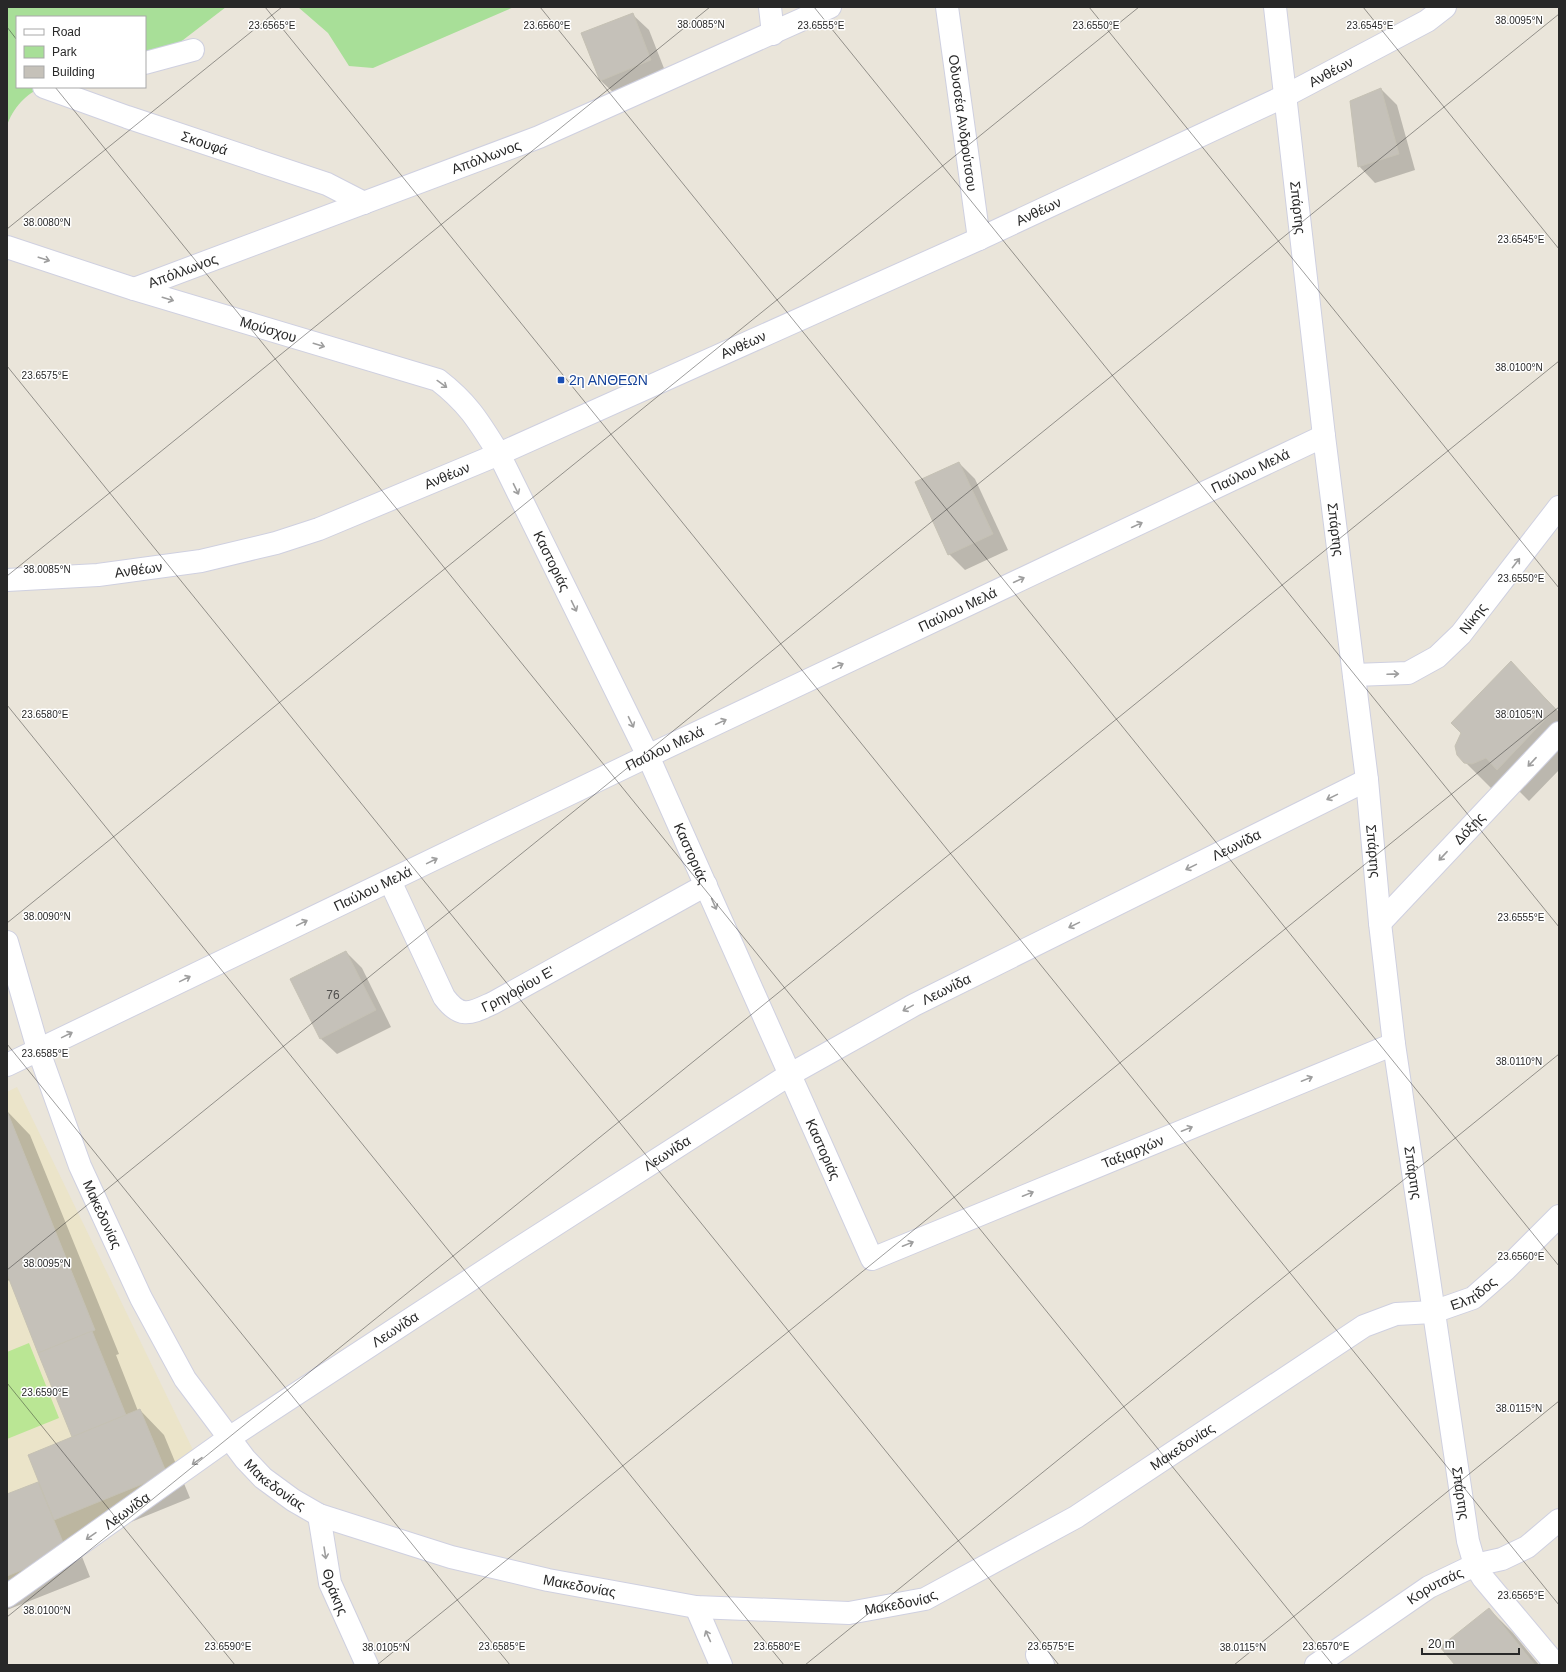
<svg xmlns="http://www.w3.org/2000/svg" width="1566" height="1672" viewBox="0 0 1566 1672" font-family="Arial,sans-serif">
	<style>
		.education { fill: #ebe4c9 }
		.green { fill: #a8df98 }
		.pitch { fill: #bae694 }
		.shadow { fill: #0003 }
		.building { fill: #c5c1b9; stroke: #c5c1b4 }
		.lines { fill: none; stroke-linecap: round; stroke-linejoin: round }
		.minor-casing { stroke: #cfd0e0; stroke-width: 24 }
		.minor { stroke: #fff; stroke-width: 22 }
		.oneway { stroke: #9e9e9e }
		.ticks { fill: none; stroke: #282828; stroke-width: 1; stroke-opacity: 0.45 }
		.transit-dot { fill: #1a4fb4; stroke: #fff; stroke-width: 1.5 }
		.labels { text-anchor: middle; stroke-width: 3; stroke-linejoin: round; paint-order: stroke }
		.number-label { font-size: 12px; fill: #4f4e4c }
		.street-label { font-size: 14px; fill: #282828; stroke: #fff }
		.transit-label { font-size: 14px; fill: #164399; stroke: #fff; text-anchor: start }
		.ticks-label { font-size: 10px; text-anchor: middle; fill: #282828; stroke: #fff; stroke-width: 3; stroke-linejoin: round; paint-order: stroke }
	</style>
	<rect width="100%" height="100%" fill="#eae5da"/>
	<path class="education" d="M17 1087 194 1452 7 1596V1092Z"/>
	<g class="green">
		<path d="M7 7H226L157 60 145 62V17H17V87H44C27 92 12 109 7 126Z"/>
		<path d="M298 7H514L373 68 349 66 328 33Z"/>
	</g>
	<path class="pitch" d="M29 1343 59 1418 7 1439V1352Z"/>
	<g class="shadow">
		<path d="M632 14 649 30 667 76 617 96 600 80Z"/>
		<path d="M1381 89 1397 105 1415 170 1375 183 1359 166Z"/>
		<path d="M959 463 975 479 1008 550 965 570 949 554Z"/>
		<path d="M1511 663 1559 712V770L1529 801 1518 790 1497 794 1458 755Z"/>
		<path d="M346 952 362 968 391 1027 337 1054 320 1038Z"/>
		<path d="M7 1111 30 1135 119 1354 116 1355 138 1411 140 1410 164 1435 190 1498 77 1544 90 1577 7 1610V1495L40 1482 73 1437 10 1280 7 1281Z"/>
		<path d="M1489 1609 1513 1633 1539 1665H1456Z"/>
	</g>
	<g class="building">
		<path d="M633 13 651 60 600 81 581 33Z"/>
		<path d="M1381 88 1399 154 1358 167 1350 101Z"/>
		<path d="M959 462 993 534 948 555 915 482Z"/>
		<path d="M1511 661 1555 709 1497 770 1486 758 1472 764 1464 763 1457 755 1455 746 1461 733 1451 723Z"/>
		<path d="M346 951 376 1010 320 1039 290 979Z"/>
		<path d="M7 1111 95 1330 38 1353 7 1274Z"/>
		<path d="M92 1331 126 1415 72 1437 38 1353Z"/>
		<path d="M140 1409 167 1474 54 1520 28 1455Z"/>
		<path d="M38 1482 67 1552 7 1576V1494Z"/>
		<path d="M1489 1608 1535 1665H1455L1440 1647Z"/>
	</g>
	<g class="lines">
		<defs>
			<g id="minor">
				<path d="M770 7 773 34"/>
				<path id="s1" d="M947 7 979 239"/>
				<path id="s2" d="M1275 7 1324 436 1367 780 1380 923 1394 1044 1468 1541 1475 1565 1483 1578 1556 1665"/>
				<path d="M145 63 193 50"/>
				<path id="s3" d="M44 87 127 117 327 184 364 203"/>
				<path id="s4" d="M7 247 134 289 438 380C469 404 479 422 499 454L648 756 872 1259 1394 1044"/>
				<path id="s5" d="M134 289 539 137 830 7"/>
				<path id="s6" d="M7 580 98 575 201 561 276 543 319 529 499 454 979 239 1285 96 1427 21 1445 7"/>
				<path id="s7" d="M1354 675 1408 673 1437 657 1461 634 1559 507"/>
				<path id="s8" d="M390 881 444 997C461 1020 471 1013 493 1003L706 885"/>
				<path id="s9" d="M1380 923 1559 733"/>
				<path id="s10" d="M7 942 38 1049 80 1166 141 1298 185 1379 245 1459 263 1478 293 1500 319 1515 451 1557 548 1580 696 1607 849 1613 925 1599 1076 1517 1364 1326 1396 1314 1433 1312 1473 1298 1505 1270 1559 1216"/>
				<path id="s11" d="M7 1065 648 756 1324 436"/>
				<path id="s12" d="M319 1515 330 1583 367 1665"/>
				<path id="s13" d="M7 1596 229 1438 516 1250 789 1075 914 1005 1367 780"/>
				<path d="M696 1607 721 1665"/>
				<path d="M1037 1655 1043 1665"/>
				<path id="s14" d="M1316 1665 1429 1587 1475 1565 1502 1559 1527 1547 1559 1520"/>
			</g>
		</defs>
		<use href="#minor" class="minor-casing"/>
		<use href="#minor" class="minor"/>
	</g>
	<defs><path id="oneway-shaft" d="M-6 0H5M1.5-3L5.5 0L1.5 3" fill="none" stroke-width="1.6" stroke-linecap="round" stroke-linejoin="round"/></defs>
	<g class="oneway">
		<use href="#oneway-shaft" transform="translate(44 259) rotate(18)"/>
		<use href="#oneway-shaft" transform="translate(168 299) rotate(17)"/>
		<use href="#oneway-shaft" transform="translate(319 345) rotate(17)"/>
		<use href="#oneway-shaft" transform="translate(442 384) rotate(36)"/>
		<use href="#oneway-shaft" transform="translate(516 489) rotate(64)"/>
		<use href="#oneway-shaft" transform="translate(1137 525) rotate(-25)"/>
		<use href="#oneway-shaft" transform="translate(1516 563) rotate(-52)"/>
		<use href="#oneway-shaft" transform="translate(1019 580) rotate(-25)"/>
		<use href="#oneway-shaft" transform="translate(574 606) rotate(64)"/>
		<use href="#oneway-shaft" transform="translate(838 666) rotate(-25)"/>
		<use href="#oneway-shaft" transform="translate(1393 674) rotate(-2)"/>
		<use href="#oneway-shaft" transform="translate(631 722) rotate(64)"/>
		<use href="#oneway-shaft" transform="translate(721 722) rotate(-25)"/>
		<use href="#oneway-shaft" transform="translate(1532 762) rotate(133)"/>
		<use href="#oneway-shaft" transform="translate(1332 797) rotate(154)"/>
		<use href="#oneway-shaft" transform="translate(1443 856) rotate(133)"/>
		<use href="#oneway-shaft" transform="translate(432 861) rotate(-26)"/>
		<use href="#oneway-shaft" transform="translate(1191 867) rotate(154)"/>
		<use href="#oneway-shaft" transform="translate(714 904) rotate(66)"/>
		<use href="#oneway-shaft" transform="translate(302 923) rotate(-26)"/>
		<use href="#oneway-shaft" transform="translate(1074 925) rotate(154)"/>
		<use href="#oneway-shaft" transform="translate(185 979) rotate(-26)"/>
		<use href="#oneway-shaft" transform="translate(908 1008) rotate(151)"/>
		<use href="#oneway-shaft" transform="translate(67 1035) rotate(-26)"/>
		<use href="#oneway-shaft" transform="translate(1307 1079) rotate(-22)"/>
		<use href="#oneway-shaft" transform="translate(1187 1129) rotate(-22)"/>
		<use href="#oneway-shaft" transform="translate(1028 1194) rotate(-22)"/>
		<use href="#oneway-shaft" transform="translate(908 1244) rotate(-22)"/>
		<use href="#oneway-shaft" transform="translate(197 1461) rotate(145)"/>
		<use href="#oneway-shaft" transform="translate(91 1536) rotate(145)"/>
		<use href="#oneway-shaft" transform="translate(325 1553) rotate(81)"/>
		<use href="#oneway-shaft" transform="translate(708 1636) rotate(-114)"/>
	</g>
	<path class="ticks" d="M265 7 1559 1605M540 7 1559 1266M814 7 1559 927M1089 7 1559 588M1363 7 1559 249M7 27 17 40M55 87 1333 1665M7 229 282 7M7 366 1059 1665M7 576 710 7M7 705 784 1665M7 923 1139 7M7 1044 510 1665M7 1270 1559 14M7 1383 235 1665M7 1617 1559 361M377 1665 1559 707M805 1665 1559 1054M1234 1665 1559 1401"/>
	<rect class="transit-dot" x="557" y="376" width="8" height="8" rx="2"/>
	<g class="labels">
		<g class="number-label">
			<text x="333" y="999">76</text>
		</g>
		<g class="street-label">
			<text dy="5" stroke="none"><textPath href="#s6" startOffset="1428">Ανθέων</textPath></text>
			<text dy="5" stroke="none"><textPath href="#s1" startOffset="117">Οδυσσέα Ανδρούτσου</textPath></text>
			<text dy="5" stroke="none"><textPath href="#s3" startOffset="170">Σκουφά</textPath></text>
			<text dy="5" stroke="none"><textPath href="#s5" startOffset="376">Απόλλωνος</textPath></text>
			<text dy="5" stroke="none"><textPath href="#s2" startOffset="202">Σπάρτης</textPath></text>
			<text dy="5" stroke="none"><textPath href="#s6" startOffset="1104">Ανθέων</textPath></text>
			<text dy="5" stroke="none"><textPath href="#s5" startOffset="52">Απόλλωνος</textPath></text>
			<text dy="5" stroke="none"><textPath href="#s4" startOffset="274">Μούσχου</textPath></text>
			<text dy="5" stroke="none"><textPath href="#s6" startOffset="780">Ανθέων</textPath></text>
			<text dy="5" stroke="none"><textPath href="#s11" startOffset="1378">Παύλου Μελά</textPath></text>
			<text dy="5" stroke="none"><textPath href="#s6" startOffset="456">Ανθέων</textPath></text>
			<text dy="5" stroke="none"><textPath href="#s2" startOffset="526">Σπάρτης</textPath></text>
			<text dy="5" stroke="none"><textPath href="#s4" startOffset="667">Καστοριάς</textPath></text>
			<text dy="5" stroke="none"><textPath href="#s6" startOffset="132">Ανθέων</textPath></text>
			<text dy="5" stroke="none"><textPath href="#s11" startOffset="1054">Παύλου Μελά</textPath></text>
			<text dy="5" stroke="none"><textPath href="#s7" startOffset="140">Νίκης</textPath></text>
			<text dy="5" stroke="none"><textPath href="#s11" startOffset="730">Παύλου Μελά</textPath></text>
			<text dy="5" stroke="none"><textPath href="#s9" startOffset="130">Δόξης</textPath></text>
			<text dy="5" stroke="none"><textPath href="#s13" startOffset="1443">Λεωνίδα</textPath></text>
			<text dy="5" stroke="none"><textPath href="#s2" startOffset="850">Σπάρτης</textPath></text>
			<text dy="5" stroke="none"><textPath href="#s4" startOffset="991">Καστοριάς</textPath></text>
			<text dy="5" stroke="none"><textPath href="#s11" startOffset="406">Παύλου Μελά</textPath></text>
			<text dy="5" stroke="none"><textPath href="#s8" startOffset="213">Γρηγορίου Ε'</textPath></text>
			<text dy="5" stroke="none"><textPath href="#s13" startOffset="1119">Λεωνίδα</textPath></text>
			<text dy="5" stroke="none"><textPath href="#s4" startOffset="1315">Καστοριάς</textPath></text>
			<text dy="5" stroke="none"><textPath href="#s4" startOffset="1717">Ταξιαρχών</textPath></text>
			<text dy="5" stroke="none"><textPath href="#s13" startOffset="795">Λεωνίδα</textPath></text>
			<text dy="5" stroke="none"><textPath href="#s2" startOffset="1174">Σπάρτης</textPath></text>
			<text dy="5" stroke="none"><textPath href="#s10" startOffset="289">Μακεδονίας</textPath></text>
			<text dy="5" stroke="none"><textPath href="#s10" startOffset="1919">Ελπίδος</textPath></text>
			<text dy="5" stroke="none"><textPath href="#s13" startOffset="471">Λεωνίδα</textPath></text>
			<text dy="5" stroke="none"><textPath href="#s10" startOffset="1585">Μακεδονίας</textPath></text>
			<text dy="5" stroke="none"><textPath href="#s10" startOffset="613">Μακεδονίας</textPath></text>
			<text dy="5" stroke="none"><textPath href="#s2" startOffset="1498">Σπάρτης</textPath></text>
			<text dy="5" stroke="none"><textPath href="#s13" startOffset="147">Λεωνίδα</textPath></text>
			<text dy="5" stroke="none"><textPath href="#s10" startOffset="937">Μακεδονίας</textPath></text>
			<text dy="5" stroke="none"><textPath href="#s14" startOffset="143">Κορυτσάς</textPath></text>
			<text dy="5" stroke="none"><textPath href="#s12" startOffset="79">Θράκης</textPath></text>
			<text dy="5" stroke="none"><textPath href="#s10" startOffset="1261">Μακεδονίας</textPath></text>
		</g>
		<g class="transit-label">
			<text x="569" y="385">2η ΑΝΘΕΩΝ</text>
		</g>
	</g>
	<g class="ticks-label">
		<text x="1519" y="24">38.0095°N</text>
		<text x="701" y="28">38.0085°N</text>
		<text x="547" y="29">23.6560°E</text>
		<text x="1096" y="29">23.6550°E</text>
		<text x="1370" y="29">23.6545°E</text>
		<text x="272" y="29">23.6565°E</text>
		<text x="821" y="29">23.6555°E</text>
		<text x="47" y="226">38.0080°N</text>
		<text x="1521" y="243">23.6545°E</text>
		<text x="1519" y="371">38.0100°N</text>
		<text x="45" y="379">23.6575°E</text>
		<text x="47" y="573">38.0085°N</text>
		<text x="1521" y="582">23.6550°E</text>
		<text x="45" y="718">23.6580°E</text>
		<text x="1519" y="718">38.0105°N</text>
		<text x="47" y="920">38.0090°N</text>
		<text x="1521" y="921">23.6555°E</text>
		<text x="45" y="1057">23.6585°E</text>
		<text x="1519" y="1065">38.0110°N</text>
		<text x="1521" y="1260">23.6560°E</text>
		<text x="47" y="1267">38.0095°N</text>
		<text x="45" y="1396">23.6590°E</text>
		<text x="1519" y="1412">38.0115°N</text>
		<text x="1521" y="1599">23.6565°E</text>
		<text x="47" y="1614">38.0100°N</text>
		<text x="228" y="1650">23.6590°E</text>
		<text x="502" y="1650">23.6585°E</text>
		<text x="777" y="1650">23.6580°E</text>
		<text x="1051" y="1650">23.6575°E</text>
		<text x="1326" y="1650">23.6570°E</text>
		<text x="386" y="1651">38.0105°N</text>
		<text x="1243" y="1651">38.0115°N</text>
	</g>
	<rect width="1566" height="1672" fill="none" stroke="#282828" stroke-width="16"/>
	<rect x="16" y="16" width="130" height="72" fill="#ffffff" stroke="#a9a9a9"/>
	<rect x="24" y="29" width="20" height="6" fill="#ffffff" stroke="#a9a9a9"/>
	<text x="52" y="36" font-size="12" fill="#282828">Road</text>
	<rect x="24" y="46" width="20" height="12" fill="#a8df98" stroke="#a9a9a9"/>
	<text x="52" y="56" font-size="12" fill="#282828">Park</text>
	<rect x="24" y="66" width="20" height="12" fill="#c5c1b9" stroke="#a9a9a9"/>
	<text x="52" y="76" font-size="12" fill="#282828">Building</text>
	<path d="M1422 1648v6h97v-6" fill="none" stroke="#282828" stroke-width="2"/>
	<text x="1428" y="1648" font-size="12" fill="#282828" stroke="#ffffff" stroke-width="3" paint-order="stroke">20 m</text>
</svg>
